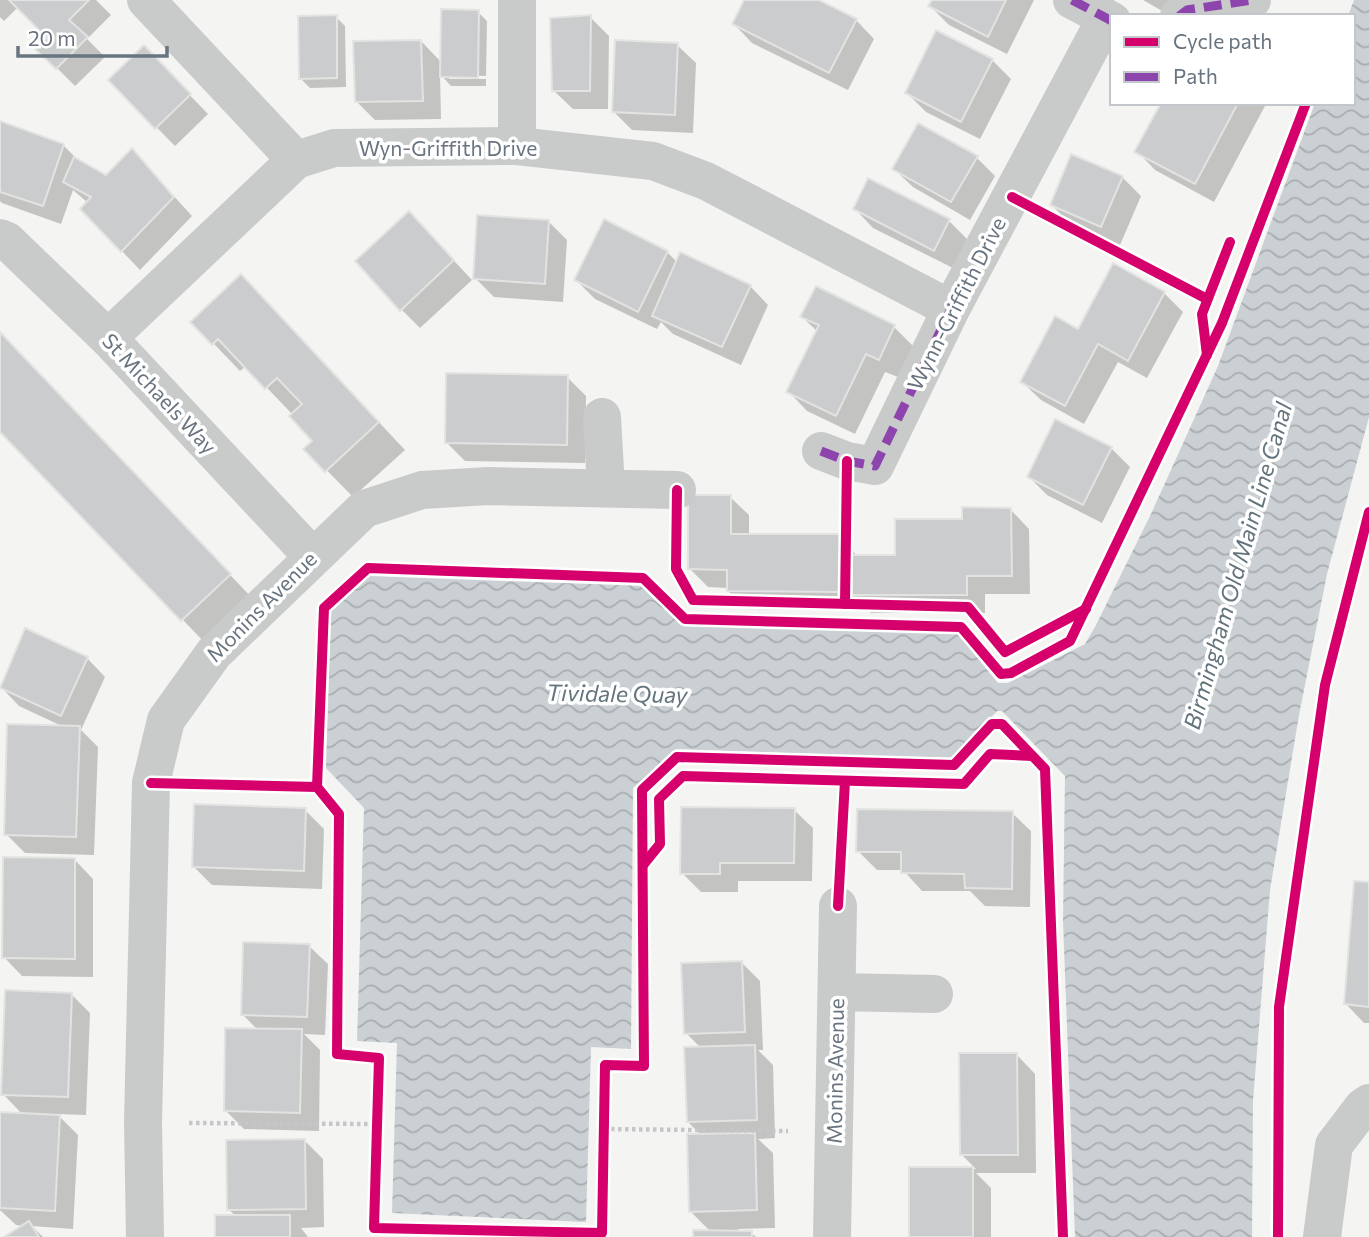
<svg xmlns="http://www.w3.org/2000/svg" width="1369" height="1237" viewBox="0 0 1369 1237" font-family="Commissioner,sans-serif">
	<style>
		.water { fill: url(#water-waves) }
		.shadow { fill: #0003 }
		.building { fill: #cbcccd; stroke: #e3e3e2; stroke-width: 2 }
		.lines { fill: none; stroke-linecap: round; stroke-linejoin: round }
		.path { stroke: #c5c6c7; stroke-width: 4.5; stroke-dasharray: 3.5 3.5; stroke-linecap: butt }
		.minor { stroke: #c9caca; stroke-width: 38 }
		.quiet { stroke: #8e44ad; stroke-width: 9; stroke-dasharray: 18 9; stroke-linecap: butt }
		.cycleway-casing { stroke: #fff; stroke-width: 15 }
		.cycleway { stroke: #d6006c; stroke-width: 10 }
		.labels { text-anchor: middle; stroke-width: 7; stroke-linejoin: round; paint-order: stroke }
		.street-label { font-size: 21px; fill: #68747f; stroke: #fff }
		.water-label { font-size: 23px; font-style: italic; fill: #63747c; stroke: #fff }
	</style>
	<defs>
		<pattern id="water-waves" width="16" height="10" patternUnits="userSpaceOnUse" patternTransform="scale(1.75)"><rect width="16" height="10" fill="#cad0d3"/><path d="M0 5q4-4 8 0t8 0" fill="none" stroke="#a8adb0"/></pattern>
	</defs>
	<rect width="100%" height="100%" fill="#f4f4f3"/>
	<path class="water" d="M1354 0H1369V417L1327 574 1299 715 1270 890 1253 1101 1252 1237H1075L1063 921 1065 776 1002 711H997L953 759 676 749 633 788 631 1049 591 1047 586 1222 392 1213 397 1043 357 1041 364 808 326 768 331 612 369 576 644 586 680 624 957 633 998 683H1008L1085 644 1096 625 1151 514 1218 366 1315 103H1353V16H1348Z"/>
	<g class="shadow">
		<path d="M0 0H96L111 15 87 39 105 57 75 86 38 49 50 38 18 7 4 21 0 17Z"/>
		<path d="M746 0H815L856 20 874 39 848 90 752 43 734 24Z"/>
		<path d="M934 0H1034L1007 54 949 25 930 6Z"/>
		<path d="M1143 0H1185L1171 16Z"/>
		<path d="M478 12 487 21 486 76 449 75V79H486V86H451L440 74 441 119 375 120 356 101 421 41 442 63Z"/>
		<path d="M336 17 345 26 346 87 310 88 301 79Z"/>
		<path d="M590 17 609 36 608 109H573L554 91Z"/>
		<path d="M677 45 696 63 693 133 632 130 614 112Z"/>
		<path d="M144 48 208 114 175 146 110 80Z"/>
		<path d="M992 60 1011 79 980 139 926 112 907 93Z"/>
		<path d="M1163 103 1266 104 1214 202 1155 170 1137 151Z"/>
		<path d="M0 123 63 145 81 163 106 177 132 150 192 216 140 270 82 209 88 203 73 190 61 224 2 203 0 201Z"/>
		<path d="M976 157 995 176 970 220 913 187 894 169Z"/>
		<path d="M1122 177 1141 196 1120 245 1070 224 1052 205Z"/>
		<path d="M855 209 949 221 967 239 953 268 873 228Z"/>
		<path d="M549 222 567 240 563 302 494 297 475 278Z"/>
		<path d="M605 222 667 252 678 263 750 286 768 305 741 365 673 334 661 322 657 329 595 299 576 280Z"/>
		<path d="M427 232 472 280 420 328 401 309Z"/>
		<path d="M817 289 894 327 913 346 898 377 885 372 855 434 807 411 789 392 818 332 802 317Z"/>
		<path d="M1164 293 1183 312 1147 378 1118 362 1084 424 1041 400 1022 382 1079 331Z"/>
		<path d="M268 304 405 450 353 497 306 449 314 441 293 415 246 366 240 371 193 322Z"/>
		<path d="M0 334 256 602 209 647 0 430Z"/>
		<path d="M567 377 586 396 585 463 465 461 446 442Z"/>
		<path d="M1111 448 1130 467 1102 523 1047 495 1029 477Z"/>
		<path d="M730 497 749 515V535L839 536 858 557H897L964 521 1011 510 1029 529 1030 594H985V613H871L858 600V610L747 609 728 591V588L708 587 690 569Z"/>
		<path d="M87 658 105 677 81 730 98 747 94 855 25 853 6 834 66 728 19 706 1 687Z"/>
		<path d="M305 810 324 829 322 889 212 885 194 867Z"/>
		<path d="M794 810 813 828 812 881H738V892H701L682 873Z"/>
		<path d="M1012 813 1031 831 1030 907 985 906 970 891H922L903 870H877L858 851Z"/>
		<path d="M75 860 93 879V977L22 976 4 957Z"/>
		<path d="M1369 884V1023H1364L1346 1004Z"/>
		<path d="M309 946 328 964 325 1035 304 1034 320 1050 319 1131 244 1129 226 1111 258 1030 242 1014Z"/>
		<path d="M741 962 760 981 763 1050H758L773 1065 775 1138 758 1139 773 1153 775 1228 738 1229V1232L751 1233 756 1237H695L711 1232 690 1211 702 1136 688 1122 701 1048 686 1033Z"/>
		<path d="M71 994 90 1013 86 1115 57 1114 78 1135 73 1229 32 1226 43 1237H7L24 1226 16 1225 0 1210V1146L23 1115 3 1094Z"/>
		<path d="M1017 1055 1035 1074 1036 1173H976L991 1188V1237H911V1169H976L961 1154Z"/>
		<path d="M304 1140 323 1159 324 1227 301 1228 308 1237H216L236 1216 229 1210Z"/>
	</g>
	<g class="building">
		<path d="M9 0H89L69 20 88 37 56 69 35 49 47 38Z"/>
		<path d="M744 0H819L857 19 829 73 732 24Z"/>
		<path d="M932 0H1006L988 37 928 6Z"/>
		<path d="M441 9 479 10 478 78 440 77Z"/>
		<path d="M337 15V78L299 79 298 16Z"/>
		<path d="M591 15 590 91H552L550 18Z"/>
		<path d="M936 30 993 59 961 122 905 93Z"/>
		<path d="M421 40 423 101 355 102 353 41Z"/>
		<path d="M615 40 678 43 675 115 612 112Z"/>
		<path d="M144 45 191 94 155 129 108 80Z"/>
		<path d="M1161 103H1238L1195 184 1134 152Z"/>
		<path d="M0 121 64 144 43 206 0 192Z"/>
		<path d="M918 123 978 156 951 202 892 169Z"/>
		<path d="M132 148 174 197 121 252 80 209 91 197 63 182 74 157 106 175Z"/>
		<path d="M1071 154 1123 176 1101 227 1050 205Z"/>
		<path d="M868 178 950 219 934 251 853 209Z"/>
		<path d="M409 211 454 260 400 311 355 261Z"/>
		<path d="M477 215 549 220 545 284 473 279Z"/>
		<path d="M604 219 668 251 638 312 574 280Z"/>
		<path d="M680 252 751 285 722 347 652 316Z"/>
		<path d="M1113 263 1165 292 1128 361 1098 344 1065 406 1020 382 1055 316 1078 329Z"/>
		<path d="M241 274 379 422 325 472 303 449 312 441 289 416 302 404 277 378 265 389 218 339 212 345 190 322Z"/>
		<path d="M816 286 895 325 879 360 866 354 836 416 786 392 819 325 800 317Z"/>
		<path d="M0 332 231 574 181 621 0 432Z"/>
		<path d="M446 373 568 375 567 445 445 443Z"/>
		<path d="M1055 419 1112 447 1083 505 1027 477Z"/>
		<path d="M688 495H731V534H840V592L727 591V570L688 569Z"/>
		<path d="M962 507 1011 508 1012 576H967V595H850L851 555H895V519H962Z"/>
		<path d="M25 628 88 657 61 716 0 688Z"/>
		<path d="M7 724 80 726 76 837 4 835Z"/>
		<path d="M194 804 306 808 304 871 192 867Z"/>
		<path d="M681 807 795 808 794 863H720V874H680Z"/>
		<path d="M857 809 1013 811 1012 889 965 888 964 874 901 873V852H856Z"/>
		<path d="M3 857 75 858V959L2 958Z"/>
		<path d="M1354 881 1369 882V1007L1344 1004Z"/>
		<path d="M243 942 310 944 307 1017 241 1015Z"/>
		<path d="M742 961 745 1032 684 1034 681 963Z"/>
		<path d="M5 990 72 993 68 1097 1 1095Z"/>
		<path d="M225 1028 302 1029 300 1113 224 1111Z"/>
		<path d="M755 1045 757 1120 687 1122 684 1047Z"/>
		<path d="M959 1053H1017L1018 1155H960Z"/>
		<path d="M0 1112 60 1115 55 1211 0 1208Z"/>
		<path d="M755 1133 757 1210 689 1212 687 1134Z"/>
		<path d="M305 1139 306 1209 227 1210 226 1140Z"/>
		<rect x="909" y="1167" width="64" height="70"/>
		<rect x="215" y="1215" width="75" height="22"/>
		<path d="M29 1221 39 1237H4Z"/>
		<path d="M693 1230 752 1231V1237H693Z"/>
	</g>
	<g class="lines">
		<g class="path">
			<path d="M189 1123 377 1124"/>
			<path d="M604 1129 788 1131"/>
		</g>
		<g class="minor">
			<path d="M146 0 296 160"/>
			<path d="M517 0V146"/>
			<path d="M1072 0 1112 21"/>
			<path d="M1179 16 1187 10 1252 0"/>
			<path d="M0 238 7 241 108 338 312 556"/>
			<path d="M108 338 296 160 334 148 517 146 653 161 706 181 951 309"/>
			<path d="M602 417 606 488"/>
			<path d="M821 451 847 461 875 466 951 309 1106 18"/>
			<path d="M837 992 934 994"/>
			<path d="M145 1237 143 1122 151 783 166 720 214 653 364 509 422 490 488 486 677 490"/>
			<path d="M832 1237 838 906"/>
			<path d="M1322 1237 1334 1145 1363 1107 1369 1103"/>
		</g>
		<g class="quiet">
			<path d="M1072 0 1112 21"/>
			<path d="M1179 16 1187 10 1252 0"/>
			<path d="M821 451 847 461 875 466 951 309"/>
		</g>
		<defs>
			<g id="cycleway">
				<path d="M1012 197 1207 299"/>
				<path d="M1207 355 1202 314 1230 242"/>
				<path d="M677 490 676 569 693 600 968 607 1005 652 1086 609"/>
				<path d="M845 604 847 461"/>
				<path d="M151 783 317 787"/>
				<path d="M643 865 660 844 659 799 683 776 964 784 990 754 1032 756"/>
				<path d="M838 906 845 781"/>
				<path d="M1063 1237 1045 769 1002 724H992L954 765 677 757 642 790 644 1066 605 1065 602 1233 374 1228 379 1058 337 1054 339 814 317 787 324 608 368 568 643 578 685 619 961 627 1001 674 1011 673 1070 641 1222 323 1306 103"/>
				<path d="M1278 1237 1279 1007 1325 685 1369 512"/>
			</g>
		</defs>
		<use href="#cycleway" class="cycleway-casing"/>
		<use href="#cycleway" class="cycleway"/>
	</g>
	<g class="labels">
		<g class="street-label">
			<text x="448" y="156">Wyn-Griffith Drive</text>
			<text transform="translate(957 304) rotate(-63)" y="7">Wynn-Griffith Drive</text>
			<text transform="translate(159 394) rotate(47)" y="7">St Michaels Way</text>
			<text transform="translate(262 607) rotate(-45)" y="7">Monins Avenue</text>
			<text transform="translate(836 1071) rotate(-89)" y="7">Monins Avenue</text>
		</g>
		<g class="water-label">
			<text transform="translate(1238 566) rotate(-74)" y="8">Birmingham Old Main Line Canal</text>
			<text transform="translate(617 694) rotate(1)" y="8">Tividale Quay</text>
		</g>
	</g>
	<rect x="1110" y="14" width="245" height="91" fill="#ffffff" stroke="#c3c7cc" stroke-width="2"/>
	<rect x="1124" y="37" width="35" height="10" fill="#d6006c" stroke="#c3c7cc" stroke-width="2"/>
	<text x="1173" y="49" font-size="21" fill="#68747f">Cycle path</text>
	<rect x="1124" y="72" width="35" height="10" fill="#8e44ad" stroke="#c3c7cc" stroke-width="2"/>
	<text x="1173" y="84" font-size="21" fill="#68747f">Path</text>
	<path d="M18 46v10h149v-10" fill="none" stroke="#68747f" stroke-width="3.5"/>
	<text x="28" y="46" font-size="21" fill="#68747f" stroke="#ffffff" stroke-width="5" paint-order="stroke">20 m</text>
</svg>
